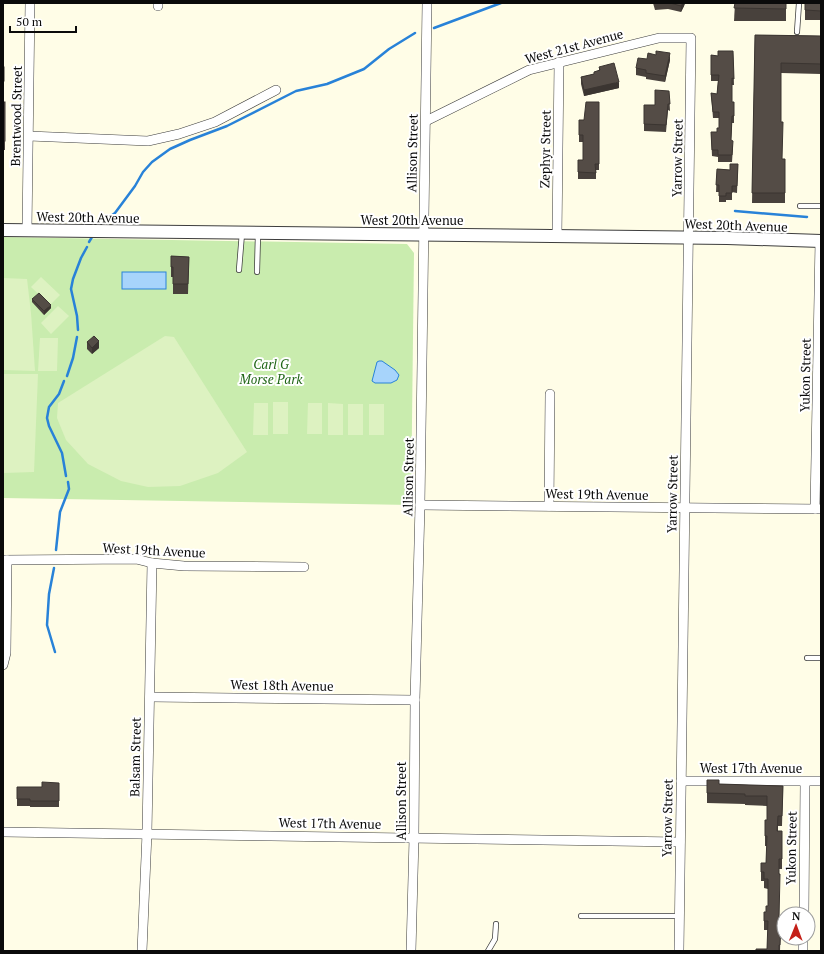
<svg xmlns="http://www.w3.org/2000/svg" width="824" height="954" viewBox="0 0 824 954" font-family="'PT Serif',serif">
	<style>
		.green { fill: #c9ecae }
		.pitch { fill: #ddf2c1 }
		.water { fill: #a7d4fb; stroke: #2882d8 }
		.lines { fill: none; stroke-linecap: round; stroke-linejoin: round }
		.stream { stroke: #2882d8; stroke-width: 2.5 }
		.service-casing { stroke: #3d3d3d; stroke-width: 6 }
		.minor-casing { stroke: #3d3d3d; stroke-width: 10 }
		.tertiary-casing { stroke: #3d3d3d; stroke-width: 14 }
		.service { stroke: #fff; stroke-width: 4.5 }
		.minor { stroke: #fff; stroke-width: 9 }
		.tertiary { stroke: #fff; stroke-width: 12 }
		.wall { fill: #48413c }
		.shaded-wall { fill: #3b3531 }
		.building { fill: #544c46; stroke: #3b3531 }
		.labels { text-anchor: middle; stroke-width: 4; stroke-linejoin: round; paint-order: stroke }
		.street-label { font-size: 13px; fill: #0a0a0a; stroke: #fff }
		.park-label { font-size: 13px; font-style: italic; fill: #206617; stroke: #fff }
	</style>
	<rect width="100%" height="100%" fill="#fffde7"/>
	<path class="green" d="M3 237 407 244 414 253 411 505 3 498Z"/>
	<g class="pitch">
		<path d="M41 277 60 295 50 305 31 287Z"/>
		<path d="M3 278 27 279 31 313 35 371 3 370Z"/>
		<path d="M58 306 69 316 51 334 41 323Z"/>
		<path d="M165 336 174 337 247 452 218 473 180 486 148 487 121 481 88 464 66 440 57 418 58 403Z"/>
		<path d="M40 338H58L57 371H38Z"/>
		<path d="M3 374H38L34 472 3 473Z"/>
		<rect x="273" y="402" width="15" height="32"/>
		<path d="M254 403H268V435H253Z"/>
		<path d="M308 403H322V434H307Z"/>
		<path d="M328 403 343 404V435H328Z"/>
		<rect x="348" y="404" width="15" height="31"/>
		<rect x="369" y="404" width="15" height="31"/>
	</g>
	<g class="water">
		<rect x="122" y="272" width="44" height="17"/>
		<path d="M379 361H382L395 370 399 375 397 380 391 383H375L372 381 377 362Z"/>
	</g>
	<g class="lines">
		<g class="stream">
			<path d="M434 28 501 3"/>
			<path d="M735 211 807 217"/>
			<path d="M102 222 115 213 135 186 143 172 152 162 170 149 190 140 227 126 296 91 327 84 364 69 389 49 415 33"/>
			<path d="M89 242 92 237"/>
			<path d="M78 330 77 316 71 289 73 279 81 258 87 247"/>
			<path d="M67 376 73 358 77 337"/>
			<path d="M64 381 59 394 49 407 47 418 49 426 62 453 66 476"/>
			<path d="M56 550 60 512 69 489 68 482"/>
			<path d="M54 568 49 594 47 625 55 652"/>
		</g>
		<defs>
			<g id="service">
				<path d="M797 32 799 3"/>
				<path d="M800 206H821"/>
				<path d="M239 270 242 233"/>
				<path d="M257 272 258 234"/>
				<path d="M807 658H821"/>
				<path d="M581 916H679"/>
				<path d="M488 951 495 939 496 924"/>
			</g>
			<g id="minor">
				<path d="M158 6V3"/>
				<path d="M426 121 529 70 659 38H691L679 951"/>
				<path d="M29 136 148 141 179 134 215 122 276 90"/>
				<path d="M27 230 30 3"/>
				<path d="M557 236 559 62"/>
				<path d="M420 505 821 509"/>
				<path d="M549 506 550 394"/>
				<path d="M815 509 820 241"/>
				<path d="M3 560 136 559 152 563 184 566 304 567"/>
				<path d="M3 665 6 653 7 560"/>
				<path d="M150 697 415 700"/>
				<path d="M681 781H821"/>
				<path d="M3 832 680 842"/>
				<path d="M804 914 805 782"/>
				<path d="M142 951 147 833 152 563"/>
				<path d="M411 951 414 838 415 700 420 505 427 3"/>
				<path d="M803 951V938"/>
			</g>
			<path id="tertiary" d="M3 230 727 238 821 241"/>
		</defs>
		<use href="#service" class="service-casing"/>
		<use href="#minor" class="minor-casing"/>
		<use href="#tertiary" class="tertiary-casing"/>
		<use href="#service" class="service"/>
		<use href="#minor" class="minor"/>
		<use href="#tertiary" class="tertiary"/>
	</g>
	<g class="wall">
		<path d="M653 3H685L684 6 681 12 668 9 655 10Z"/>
		<path d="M735 3H786V21H734Z"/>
		<rect x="805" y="3" width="16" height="17"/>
		<path d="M755 35 821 36V74L781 73V122L782 159H785V203H752Z"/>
		<path d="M733 51 734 85H732V102H734V123H732L731 140 733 147 732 162H718V157L712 156 711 132H717L719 128V118H713L711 93 717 94 718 81H711V55L718 56Z"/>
		<path d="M647 59 670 60 665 82 646 79V77L636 75V68Z"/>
		<rect x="3" y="67" width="1" height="20"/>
		<path d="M599 67 619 88 584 96 581 84V77L594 74V72L599 71Z"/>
		<path d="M669 91 670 111 668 110 666 132 644 131V105H655Z"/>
		<rect x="3" y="102" width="2" height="48"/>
		<path d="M599 102V170H596V179H578V172L583 160V142H579V120H584Z"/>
		<path d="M738 164 737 193 732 192V200H726V202H719V192H716L717 169 730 170Z"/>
		<path d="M171 256 189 257 188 294H173V277H171Z"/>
		<path d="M32 299 51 308 44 315 32 302Z"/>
		<path d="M87 342 99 348 92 354 87 349Z"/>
		<path d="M707 780 719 784 783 786 782 826H778V831H782V869H779V918L781 919 780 951H756L767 949 768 930H764V921L768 906V889L764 888V881H761V872L766 863 767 846H765V820H767V806L745 805V804L707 803Z"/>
		<path d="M59 783V807H30V806H17V787H42Z"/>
	</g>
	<g class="shaded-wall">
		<path d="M683 3H685L684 6 681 12V6Z"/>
		<path d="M670 53V60L665 82V76Z"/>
		<path d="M619 82V88L584 96V90Z"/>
		<rect x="3" y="184" width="1" height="9"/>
		<path d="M51 305V308L44 315V311Z"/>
		<path d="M99 341V348L92 354V348Z"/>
	</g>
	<g class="building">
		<path d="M670 3H683L681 6Z"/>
		<path d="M735 3H786V9L734 8Z"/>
		<path d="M805 3H821V11L805 10Z"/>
		<path d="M755 35 821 36V64L781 63V122H783L782 159H785V193H752Z"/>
		<path d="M656 51 670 53 665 76 646 73V70L636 68 638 58 647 59 648 53 656 55Z"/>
		<path d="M718 51H733L734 79 732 78V102H734V116H732L731 140 733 141 732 155H718V150H712L711 132H717V128H719V112H713L711 93 717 94 719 75H711V55L718 56Z"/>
		<path d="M614 63 619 82 584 90 581 77 594 74V72L600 70 599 67Z"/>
		<rect x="3" y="67" width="1" height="14"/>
		<path d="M655 90 669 91 670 104H668L666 125 644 124V105H655Z"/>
		<rect x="3" y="102" width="2" height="39"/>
		<path d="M586 102H599V164H595L596 173 578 172V160H583V135H579V120H584Z"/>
		<path d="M730 164H738L737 186H732V193H726V196H719V185H716L717 169 730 170Z"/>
		<path d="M171 256 189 257 188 284H173V267H171Z"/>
		<path d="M39 293 51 305 44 311 32 299Z"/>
		<path d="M94 336 99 341 92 348 87 342Z"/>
		<path d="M707 780H719V784L783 786 782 816H778L777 831H782V859H779V874H780L779 918 781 919 780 945H779V951H756V949H767L768 921H764V912H766V906H768V879H764V872H761V863H766L767 836H765V820H767V796H745V794L707 793Z"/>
		<path d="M42 782 59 783V801H30V799H17V787H42Z"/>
	</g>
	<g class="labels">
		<g class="street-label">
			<text transform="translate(574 46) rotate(-15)" y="5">West 21st Avenue</text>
			<text transform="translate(16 116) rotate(-89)" y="5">Brentwood Street</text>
			<text transform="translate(545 149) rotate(-89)" y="5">Zephyr Street</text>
			<text transform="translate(412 153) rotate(-89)" y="5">Allison Street</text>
			<text transform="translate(677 158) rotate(-89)" y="5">Yarrow Street</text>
			<text transform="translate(88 217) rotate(1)" y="5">West 20th Avenue</text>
			<text x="412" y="225">West 20th Avenue</text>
			<text transform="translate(736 225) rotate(2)" y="5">West 20th Avenue</text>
			<text transform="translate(805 375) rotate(-89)" y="5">Yukon Street</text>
			<text transform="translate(408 477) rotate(-89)" y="5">Allison Street</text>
			<text transform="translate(597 494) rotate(1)" y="5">West 19th Avenue</text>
			<text transform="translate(672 494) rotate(-89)" y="5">Yarrow Street</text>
			<text transform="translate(154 550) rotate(3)" y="5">West 19th Avenue</text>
			<text transform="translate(282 685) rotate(1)" y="5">West 18th Avenue</text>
			<text transform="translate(135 757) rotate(-89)" y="5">Balsam Street</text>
			<text x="751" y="773">West 17th Avenue</text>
			<text transform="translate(401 801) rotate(-90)" y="5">Allison Street</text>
			<text transform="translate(667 818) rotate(-89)" y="5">Yarrow Street</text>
			<text transform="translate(330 823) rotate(1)" y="5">West 17th Avenue</text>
			<text transform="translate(791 848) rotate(-89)" y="5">Yukon Street</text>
		</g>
		<g class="park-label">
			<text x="271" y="369">Carl G<tspan x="271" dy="15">Morse Park</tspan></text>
		</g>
	</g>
	<rect width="824" height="954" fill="none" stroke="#0a0a0a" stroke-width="8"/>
	<g transform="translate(796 926) rotate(1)"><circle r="19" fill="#ffffff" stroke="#9d9d9d"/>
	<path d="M0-3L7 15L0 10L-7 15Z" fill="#c42018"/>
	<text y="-6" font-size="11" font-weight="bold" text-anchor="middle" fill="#0a0a0a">N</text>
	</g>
	<path d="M10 26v6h66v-6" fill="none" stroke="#0a0a0a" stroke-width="2"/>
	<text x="16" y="26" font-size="12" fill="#0a0a0a" stroke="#ffffff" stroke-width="3" paint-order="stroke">50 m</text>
</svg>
